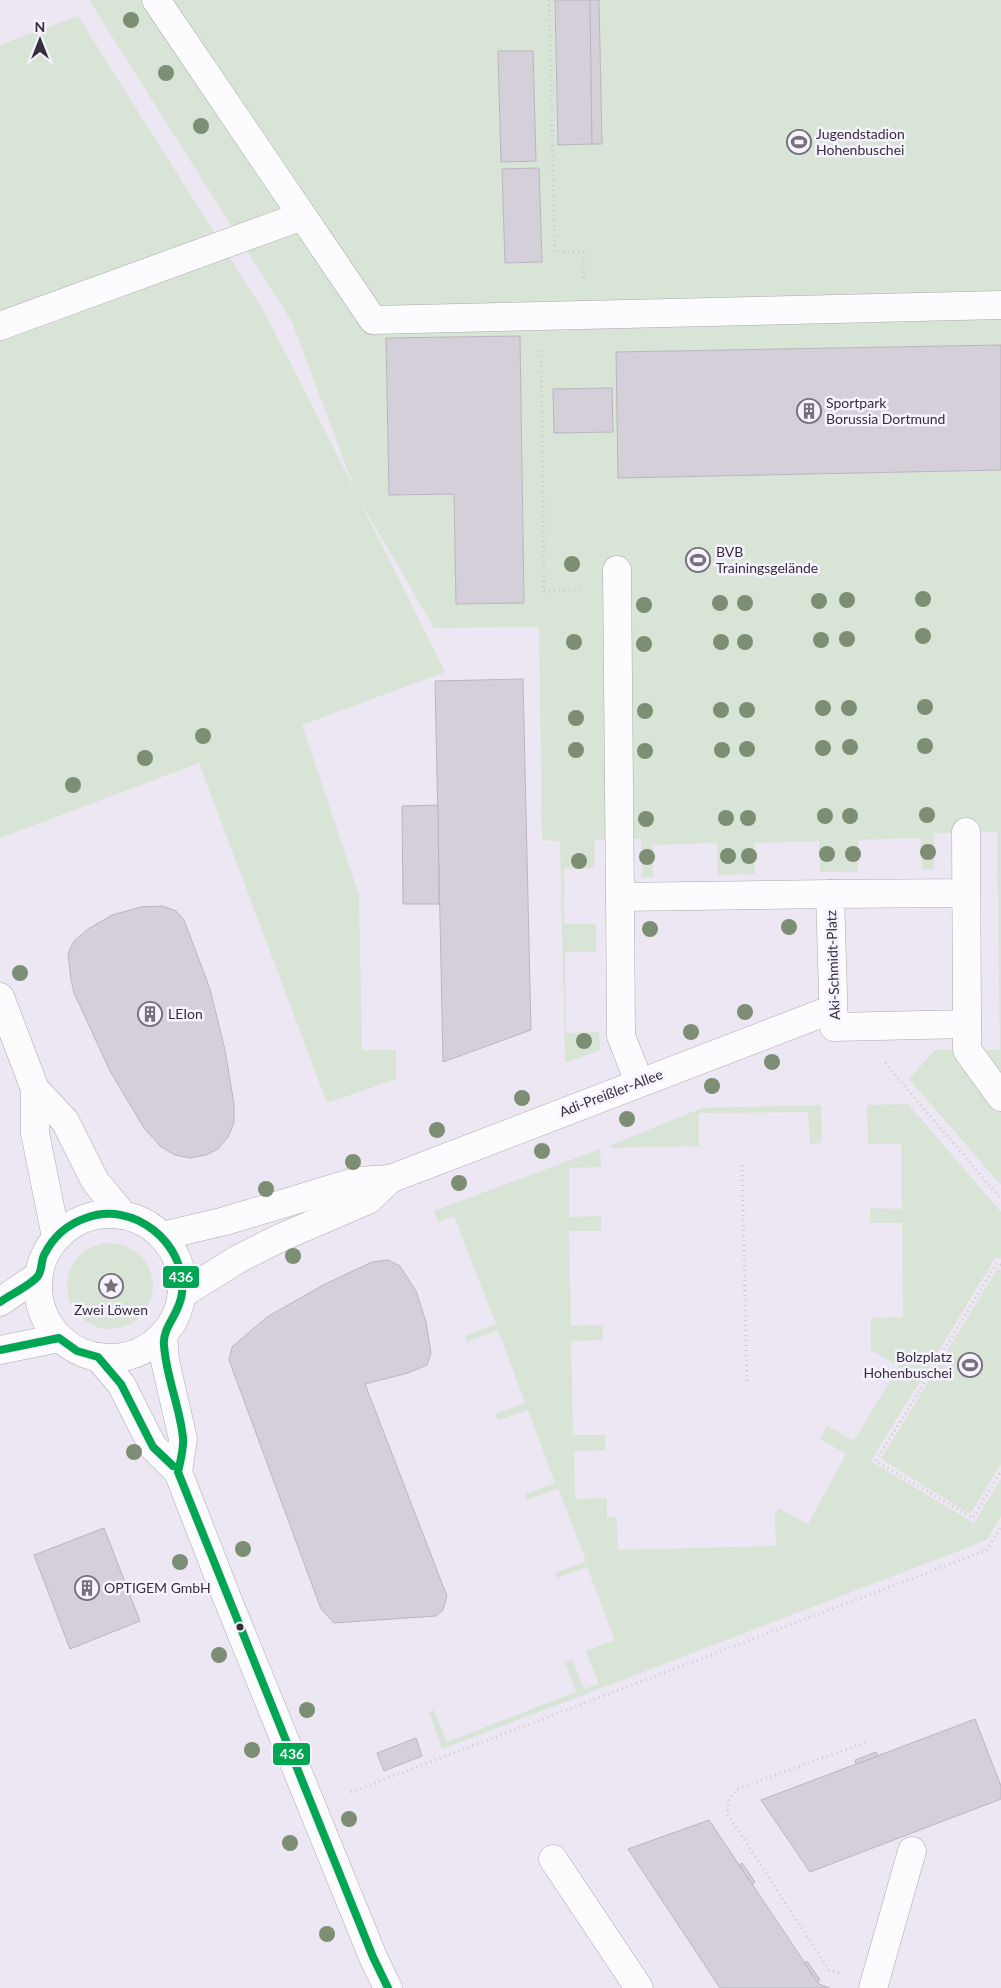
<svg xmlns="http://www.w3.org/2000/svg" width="1001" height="1988" viewBox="0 0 1001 1988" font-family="Lato,sans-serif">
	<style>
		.green { fill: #d8e4d5 }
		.building { fill: #d4cfd9; stroke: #bab6bf }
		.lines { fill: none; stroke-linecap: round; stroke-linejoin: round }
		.minor-casing { stroke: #aca8b0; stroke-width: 29 }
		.path { stroke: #cccace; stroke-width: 3; stroke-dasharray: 1 4; stroke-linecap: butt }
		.minor { stroke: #fcfbfd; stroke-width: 28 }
		.bus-1-casing { stroke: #f8f1ff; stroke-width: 11 }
		.bus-1 { stroke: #00a651; stroke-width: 8 }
		.tree { fill: #7c8e73 }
		.bus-dot { fill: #343039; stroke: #f8f1ff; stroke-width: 2 }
		.labels { text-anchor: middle; stroke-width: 5; stroke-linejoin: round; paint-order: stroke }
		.poi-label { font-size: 14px; fill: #343039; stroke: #f8f1ff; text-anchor: start }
		.street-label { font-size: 14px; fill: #343039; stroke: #f8f1ff }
		.line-badge { stroke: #f8f1ff; stroke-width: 2 }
		.badge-label { font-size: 14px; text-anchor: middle; font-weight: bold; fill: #fff }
	</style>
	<rect width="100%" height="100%" fill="#ede7f3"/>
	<g class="green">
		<path d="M89 0H1001V1185L909 1079 935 1050H1000L997 832 934 833V870H922L921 838 858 840V872H820L819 841 755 843V874L718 875 717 843 653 845V877H642L641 839 595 840 594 868 564 869V924H596V952H565L566 1033 599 1032 600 1050 565 1063 560 841 542 840 539 627 434 628 358 497 445 672 302 725 359 895 362 1050H396V1079L327 1103 199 763 0 838V45L78 16 266 315 355 490 292 322Z"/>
		<path d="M908 1104 1001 1212V1259L996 1257 871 1461 974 1523 1001 1479V1516L987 1540 442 1749 429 1712 434 1710 447 1742 576 1692 565 1662 572 1660 584 1689 599 1684 586 1651 615 1640 587 1567 557 1578 555 1573 586 1561 558 1488 527 1500 525 1494 555 1483 528 1410 498 1420 495 1414 525 1403 498 1330 467 1342 465 1336 496 1324 454 1216 438 1222 434 1211 600 1149 601 1167 569 1168V1217L601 1216V1231H569L571 1326 603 1325V1340L571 1341 573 1435H605V1450L574 1451 575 1499 607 1498V1518L617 1517 618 1550 776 1546 775 1515 779 1508 808 1524 846 1454 820 1439 827 1425 854 1441 899 1366 871 1350V1318L903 1317 902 1223H870V1208L902 1209 901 1144H868L867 1105Z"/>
		<path d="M821 1105 822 1143 810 1144 808 1112 699 1113V1146L611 1148V1145L702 1108Z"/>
		<circle cx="110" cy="1286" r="43"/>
		<path d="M998 1268 1001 1270V1464L970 1514 881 1459Z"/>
	</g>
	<g class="building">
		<path d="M555 0H590L592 144 558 145Z"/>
		<path d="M590 0H599L602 144H592Z"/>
		<path d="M498 51H533L536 161 501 162Z"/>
		<path d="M539 168 542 262 505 263 502 169Z"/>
		<path d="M520 336 524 603 456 604 454 494 389 495 386 338Z"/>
		<path d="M1001 345V470L618 478 616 352Z"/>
		<path d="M612 388 613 432 554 433 553 389Z"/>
		<path d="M523 679 531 1030 443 1062 435 681Z"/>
		<path d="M438 805 439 904H403L402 806Z"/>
		<path d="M163 906 176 911 184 920 210 989 225 1050 234 1104V1123L228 1137 218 1149 206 1155 190 1158 175 1155 161 1147 144 1128 110 1071 74 993 71 980 68 953 74 941 88 929 112 915 141 907Z"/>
		<path d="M388 1260 400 1266 416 1291 426 1322 431 1353 427 1365 408 1373 365 1384 447 1596 443 1610 436 1616 334 1623 321 1609 229 1360 232 1347 267 1317 323 1285 372 1262Z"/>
		<path d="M104 1528 140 1621 70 1649 34 1555Z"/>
		<path d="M975 1719 1001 1786V1799L810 1872 761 1800Z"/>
		<path d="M416 1738 422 1756 384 1771 377 1753Z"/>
		<path d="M876 1752 878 1756 856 1764 855 1760Z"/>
		<path d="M709 1820 819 1984 830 1988H720L628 1849Z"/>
		<path d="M742 1863 755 1882 752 1884 739 1865Z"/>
		<path d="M807 1961 820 1980 817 1982 805 1963Z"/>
	</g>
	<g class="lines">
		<defs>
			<g id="minor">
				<path d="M156 0 373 320 1001 305"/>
				<path d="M0 326 302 216"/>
				<path d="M617 570 620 897 830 894"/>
				<path d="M965 893 830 894 834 1027 967 1024 966 832"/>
				<path d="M620 897 621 1036 639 1082"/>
				<path d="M0 997 35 1089V1133L56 1237"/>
				<path d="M967 1024V1050L1001 1097"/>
				<path d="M35 1089 65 1121 95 1181 123 1215"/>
				<circle cx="110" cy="1286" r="72"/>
				<path d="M162 1236 225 1221 358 1181 390 1179 833 1009"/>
				<path d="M182 1294 240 1258 280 1238 368 1200 390 1179"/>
				<path d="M0 1302 38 1276"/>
				<path d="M163 1335 165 1361 183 1439 178 1472"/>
				<path d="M0 1350 59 1338"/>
				<path d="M98 1357 121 1384 153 1447 178 1472 227 1598 373 1957 388 1988"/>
				<path d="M553 1859 639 1988"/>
				<path d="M873 1988 912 1851"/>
			</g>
		</defs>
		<use href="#minor" class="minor-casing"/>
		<g class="path">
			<path d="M549 0 555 252H583L584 280"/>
			<path d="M541 351 544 591 581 590"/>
			<path d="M885 1063 1001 1199"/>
			<path d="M742 1165 747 1385"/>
			<path d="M1001 1265 997 1263 876 1461 973 1518 1001 1471"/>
			<path d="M351 1792 987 1550 1001 1527"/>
			<path d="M839 1973 829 1970 728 1815V1801L737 1789 869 1741"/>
		</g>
		<use href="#minor" class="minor"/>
		<defs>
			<g id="bus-1">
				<path d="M0 1302C10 1295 31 1285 38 1276 42 1271 41 1261 44 1255 53 1237 68 1224 86 1218 133 1200 187 1243 182 1293 180 1314 162 1327 164 1345 166 1377 180 1407 183 1438 184 1449 180 1462 178 1472L373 1957 388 1988"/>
				<path d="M0 1350 59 1338 77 1351 98 1357 121 1384 153 1447 173 1466"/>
			</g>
		</defs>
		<use href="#bus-1" class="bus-1-casing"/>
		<use href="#bus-1" class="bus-1"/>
	</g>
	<g class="tree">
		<circle cx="131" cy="20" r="8"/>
		<circle cx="166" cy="73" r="8"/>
		<circle cx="201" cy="126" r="8"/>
		<circle cx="572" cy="564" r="8"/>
		<circle cx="923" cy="599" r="8"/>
		<circle cx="847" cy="600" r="8"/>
		<circle cx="819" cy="601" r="8"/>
		<circle cx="720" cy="603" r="8"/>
		<circle cx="745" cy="603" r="8"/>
		<circle cx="644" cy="605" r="8"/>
		<circle cx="923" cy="636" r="8"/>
		<circle cx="847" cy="639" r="8"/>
		<circle cx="821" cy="640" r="8"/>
		<circle cx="574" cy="642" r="8"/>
		<circle cx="721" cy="642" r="8"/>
		<circle cx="745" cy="642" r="8"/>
		<circle cx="644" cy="644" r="8"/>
		<circle cx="925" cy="707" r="8"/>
		<circle cx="823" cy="708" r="8"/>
		<circle cx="849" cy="708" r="8"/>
		<circle cx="721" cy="710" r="8"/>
		<circle cx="747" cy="710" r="8"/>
		<circle cx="645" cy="711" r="8"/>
		<circle cx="576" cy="718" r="8"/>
		<circle cx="203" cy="736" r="8"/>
		<circle cx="925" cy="746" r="8"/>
		<circle cx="850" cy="747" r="8"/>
		<circle cx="823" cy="748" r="8"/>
		<circle cx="747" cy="749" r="8"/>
		<circle cx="576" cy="750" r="8"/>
		<circle cx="722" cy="750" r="8"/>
		<circle cx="645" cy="751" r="8"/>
		<circle cx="145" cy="758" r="8"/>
		<circle cx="73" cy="785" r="8"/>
		<circle cx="927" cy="815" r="8"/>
		<circle cx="825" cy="816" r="8"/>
		<circle cx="850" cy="816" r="8"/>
		<circle cx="726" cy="818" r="8"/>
		<circle cx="748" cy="818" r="8"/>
		<circle cx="646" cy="819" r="8"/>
		<circle cx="928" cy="852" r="8"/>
		<circle cx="827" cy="854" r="8"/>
		<circle cx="853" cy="854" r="8"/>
		<circle cx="728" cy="856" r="8"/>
		<circle cx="749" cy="856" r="8"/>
		<circle cx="647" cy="857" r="8"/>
		<circle cx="579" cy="861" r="8"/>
		<circle cx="789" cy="927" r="8"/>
		<circle cx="650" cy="929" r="8"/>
		<circle cx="20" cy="973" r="8"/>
		<circle cx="745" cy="1012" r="8"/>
		<circle cx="691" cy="1032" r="8"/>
		<circle cx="584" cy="1041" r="8"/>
		<circle cx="772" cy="1062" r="8"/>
		<circle cx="712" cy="1086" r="8"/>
		<circle cx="522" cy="1098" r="8"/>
		<circle cx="627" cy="1119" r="8"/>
		<circle cx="437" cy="1130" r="8"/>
		<circle cx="542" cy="1151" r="8"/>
		<circle cx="353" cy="1162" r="8"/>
		<circle cx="459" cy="1183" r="8"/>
		<circle cx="266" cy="1189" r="8"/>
		<circle cx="293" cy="1256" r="8"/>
		<circle cx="134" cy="1452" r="8"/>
		<circle cx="243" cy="1549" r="8"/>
		<circle cx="180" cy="1562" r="8"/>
		<circle cx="219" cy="1655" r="8"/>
		<circle cx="307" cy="1710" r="8"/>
		<circle cx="252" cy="1750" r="8"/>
		<circle cx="349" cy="1819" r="8"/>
		<circle cx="290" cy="1843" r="8"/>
		<circle cx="327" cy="1934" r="8"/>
	</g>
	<defs>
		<symbol id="stadium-ring" viewBox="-11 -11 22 22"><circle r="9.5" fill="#f8f1ff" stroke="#75707a" stroke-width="1.5"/><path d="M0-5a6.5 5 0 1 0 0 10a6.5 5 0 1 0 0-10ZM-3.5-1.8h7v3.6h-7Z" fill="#75707a"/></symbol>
		<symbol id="building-ring" viewBox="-11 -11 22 22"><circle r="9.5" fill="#f8f1ff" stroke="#75707a" stroke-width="1.5"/><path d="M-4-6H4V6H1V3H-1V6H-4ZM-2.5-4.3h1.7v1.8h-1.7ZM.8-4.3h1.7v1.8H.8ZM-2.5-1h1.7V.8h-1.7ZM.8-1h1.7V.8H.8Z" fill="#75707a"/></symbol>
		<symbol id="sight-ring" viewBox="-11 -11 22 22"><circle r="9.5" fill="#f8f1ff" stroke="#75707a" stroke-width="1.5"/><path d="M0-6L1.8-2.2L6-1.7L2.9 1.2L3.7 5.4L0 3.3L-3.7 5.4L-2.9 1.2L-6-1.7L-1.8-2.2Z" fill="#75707a"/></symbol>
	</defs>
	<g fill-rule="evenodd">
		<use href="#stadium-ring" x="785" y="128" width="28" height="28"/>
		<use href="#building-ring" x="795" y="397" width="28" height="28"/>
		<use href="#stadium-ring" x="684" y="546" width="28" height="28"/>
		<use href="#building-ring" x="136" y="1000" width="28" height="28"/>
		<use href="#sight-ring" x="97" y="1272" width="28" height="28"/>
		<use href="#stadium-ring" x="956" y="1351" width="28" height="28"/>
		<use href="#building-ring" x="73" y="1574" width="28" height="28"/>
	</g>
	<circle class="bus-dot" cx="240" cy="1627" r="4.5"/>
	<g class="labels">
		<g class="poi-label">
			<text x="816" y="139">Jugendstadion<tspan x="816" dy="16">Hohenbuschei</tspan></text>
			<text x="826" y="408">Sportpark<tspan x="826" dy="16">Borussia Dortmund</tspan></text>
			<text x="716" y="557">BVB<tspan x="716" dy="16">Trainingsgelände</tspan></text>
			<text x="168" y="1019">LEIon</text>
			<text x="111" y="1315" text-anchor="middle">Zwei Löwen</text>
			<text x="952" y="1362" text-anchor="end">Bolzplatz<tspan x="952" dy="16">Hohenbuschei</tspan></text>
			<text x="104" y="1593">OPTIGEM GmbH</text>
		</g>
		<g class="street-label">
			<text transform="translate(833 965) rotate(-92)" y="5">Aki-Schmidt-Platz</text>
			<text transform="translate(611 1093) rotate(-21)" y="5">Adi-Preißler-Allee</text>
		</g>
	</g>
	<g class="line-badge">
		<rect x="162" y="1265" width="38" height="24" rx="5" fill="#00a651"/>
		<rect x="272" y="1742" width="39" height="24" rx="5" fill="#00a651"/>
	</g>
	<g class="badge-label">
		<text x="181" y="1282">436</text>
		<text x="292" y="1759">436</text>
	</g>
	<g transform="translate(40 40)" stroke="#f8f1ff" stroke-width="4" paint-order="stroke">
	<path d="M0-4L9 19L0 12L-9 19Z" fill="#343039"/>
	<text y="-8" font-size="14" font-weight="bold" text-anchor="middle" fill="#343039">N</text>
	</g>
</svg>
